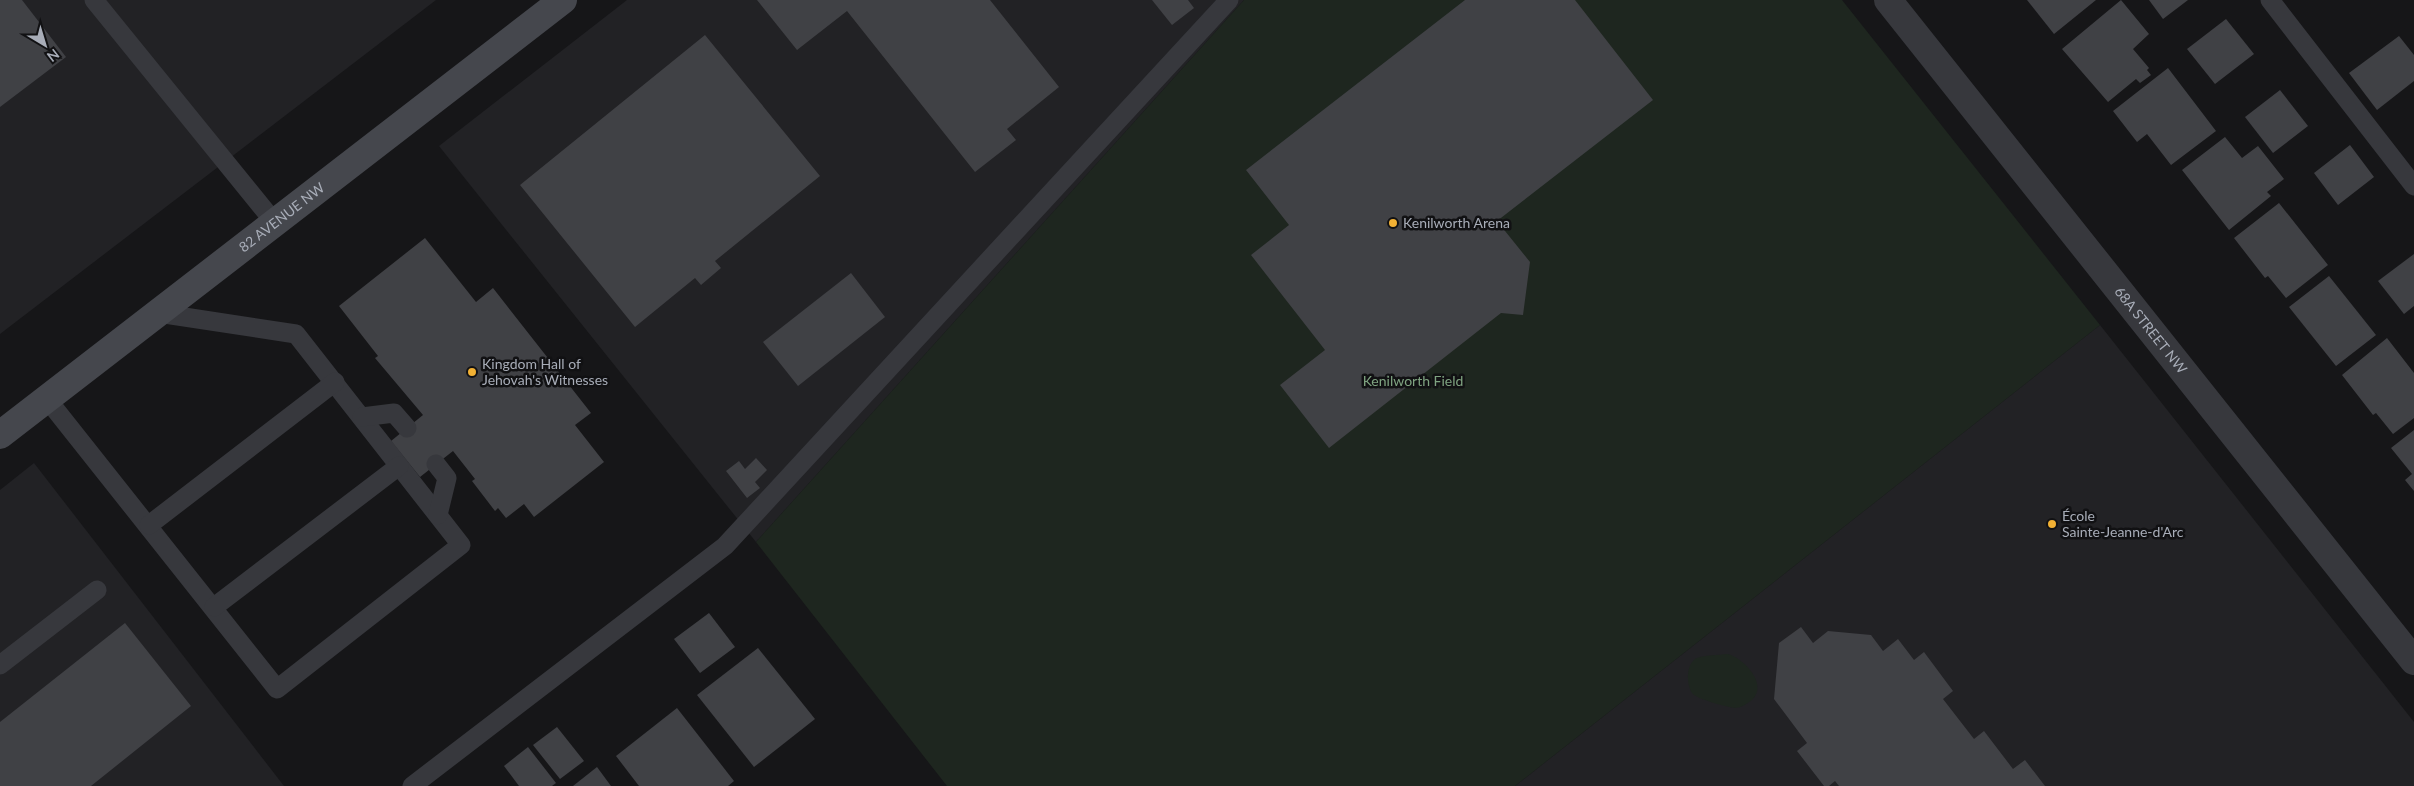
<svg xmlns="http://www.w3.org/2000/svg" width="2414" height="786" viewBox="0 0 2414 786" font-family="Lato,sans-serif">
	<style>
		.built { fill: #222225 }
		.green { fill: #1e261f }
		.building { fill: #404145 }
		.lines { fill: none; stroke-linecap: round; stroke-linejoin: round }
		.lane { stroke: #37383d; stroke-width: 19 }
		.street { stroke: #37383d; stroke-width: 28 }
		.secondary { stroke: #45474d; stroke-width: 28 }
		.poi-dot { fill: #f2b134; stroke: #111113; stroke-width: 2 }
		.labels { text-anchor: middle; stroke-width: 5; stroke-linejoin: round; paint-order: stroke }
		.street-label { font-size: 14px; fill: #a8adb8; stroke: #111113 }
		.poi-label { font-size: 14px; fill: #a8adb8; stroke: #111113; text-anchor: start }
		.park-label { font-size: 14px; fill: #7fa381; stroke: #111113 }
	</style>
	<rect width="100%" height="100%" fill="#161618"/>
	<g class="built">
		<path d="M0 0H436L0 334Z"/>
		<path d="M627 0H1244L756 542 439 146Z"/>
		<path d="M2100 325 2414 722V786H1515Z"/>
		<path d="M34 463 284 786H0V490Z"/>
	</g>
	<g class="green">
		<path d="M1244 0H1842L2100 325 1515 786H947L756 542Z"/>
		<path d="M1728 654C1743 658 1769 684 1752 700 1748 703 1741 708 1735 708 1727 707 1696 699 1692 693 1686 683 1686 663 1697 658 1705 655 1718 655 1728 654Z"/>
	</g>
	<g class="building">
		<path d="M0 0H22L66 57 0 107Z"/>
		<path d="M757 0H990L1059 87 1007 129 1016 140 975 172 847 11 797 50Z"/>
		<path d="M1152 0H1188L1194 8 1172 25Z"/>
		<path d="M1465 0H1575L1653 100 1497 221 1530 262 1523 315 1501 313 1329 448 1280 385 1325 350 1251 255 1289 225 1246 170Z"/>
		<path d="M2027 0H2096L2054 34Z"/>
		<path d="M2121 0 2149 34 2133 49 2149 68 2147 70 2151 75 2140 83 2136 79 2108 102 2062 49Z"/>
		<path d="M2149 0H2188L2163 19Z"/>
		<path d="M2226 19 2254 54 2215 84 2187 49Z"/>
		<path d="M705 35 820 176 715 261 721 268 701 285 695 278 635 327 520 185Z"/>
		<path d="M2399 36 2414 55V81L2377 110 2349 73Z"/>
		<path d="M2168 68 2216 131 2171 165 2147 134 2137 142 2113 111Z"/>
		<path d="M2280 90 2308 126 2273 153 2245 117Z"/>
		<path d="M2225 137 2242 158 2258 146 2284 179 2267 192 2271 196 2229 230 2182 170Z"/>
		<path d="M2350 145 2374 177 2338 205 2314 173Z"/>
		<path d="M2279 203 2328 265 2286 298 2268 276 2265 278 2234 238Z"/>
		<path d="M425 238 476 302 493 288 591 413 575 425 604 462 534 517 524 504 506 518 498 508 495 511 472 481 475 479 453 451 420 477 391 441 423 415 375 358 378 356 339 306Z"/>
		<path d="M2414 254V306L2404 314 2378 281Z"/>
		<path d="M851 273 885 317 798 386 763 342Z"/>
		<path d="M2329 276 2376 335 2336 366 2289 307Z"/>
		<path d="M2387 338 2414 373V418L2393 434 2376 413 2373 415 2342 375Z"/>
		<path d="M2414 430V491L2405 480 2412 474 2391 448Z"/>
		<path d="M756 458 767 470 755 482 760 488 747 498 726 471 739 461 745 469Z"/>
		<path d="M709 613 735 647 700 673 674 639Z"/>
		<path d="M125 623 191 706 91 786H0V722Z"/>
		<path d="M1801 627 1813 643 1828 631 1871 635 1883 651 1898 639 1914 660 1924 652 1953 691 1943 699 1974 739 1984 731 2013 769 2025 760 2045 786H1839L1835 781 1829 786H1824L1797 751 1807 743 1774 699 1779 643Z"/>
		<path d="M758 648 815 719 754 767 697 695Z"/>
		<path d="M677 708 734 781 728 786H639L616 756Z"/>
		<path d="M557 727 584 761 560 779 533 745Z"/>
		<path d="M528 747 556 783 552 786H519L504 766Z"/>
		<path d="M597 767 611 786H573Z"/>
	</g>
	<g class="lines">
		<g class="lane">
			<path d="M94 0 275 223"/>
			<path d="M2270 0 2414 186"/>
			<path d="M47 399 277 689 461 545 296 334 158 313"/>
			<path d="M362 417 394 413 407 428"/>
			<path d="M436 464 447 478 438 515"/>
			<path d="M149 525 335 382"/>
			<path d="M214 607 399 466"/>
			<path d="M0 665 97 590"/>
			<path d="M412 786 725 546 1229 0"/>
		</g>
		<path class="street" id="s1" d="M1888 0 2414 661"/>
		<path class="secondary" id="s2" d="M0 435 563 0"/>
	</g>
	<g class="poi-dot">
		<circle cx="1393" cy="223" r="5"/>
		<circle cx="472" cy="372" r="5"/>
		<circle cx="2052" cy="524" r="5"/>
	</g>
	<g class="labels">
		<g class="street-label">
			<text dy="5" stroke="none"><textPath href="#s2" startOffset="356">82 AVENUE NW</textPath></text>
			<text dy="5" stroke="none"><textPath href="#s1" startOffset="422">68A STREET NW</textPath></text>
		</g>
		<g class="poi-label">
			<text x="1403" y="228">Kenilworth Arena</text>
			<text x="482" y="369">Kingdom Hall of<tspan x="482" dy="16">Jehovah's Witnesses</tspan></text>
			<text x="2062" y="521">École<tspan x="2062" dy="16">Sainte-Jeanne-d'Arc</tspan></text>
		</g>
		<g class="park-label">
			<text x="1413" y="386">Kenilworth Field</text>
		</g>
	</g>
	<g transform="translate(45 45) rotate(142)" stroke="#111113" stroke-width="4" paint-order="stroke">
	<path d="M0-4L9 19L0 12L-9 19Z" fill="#a8adb8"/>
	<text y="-8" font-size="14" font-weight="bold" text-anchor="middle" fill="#a8adb8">N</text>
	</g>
</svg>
